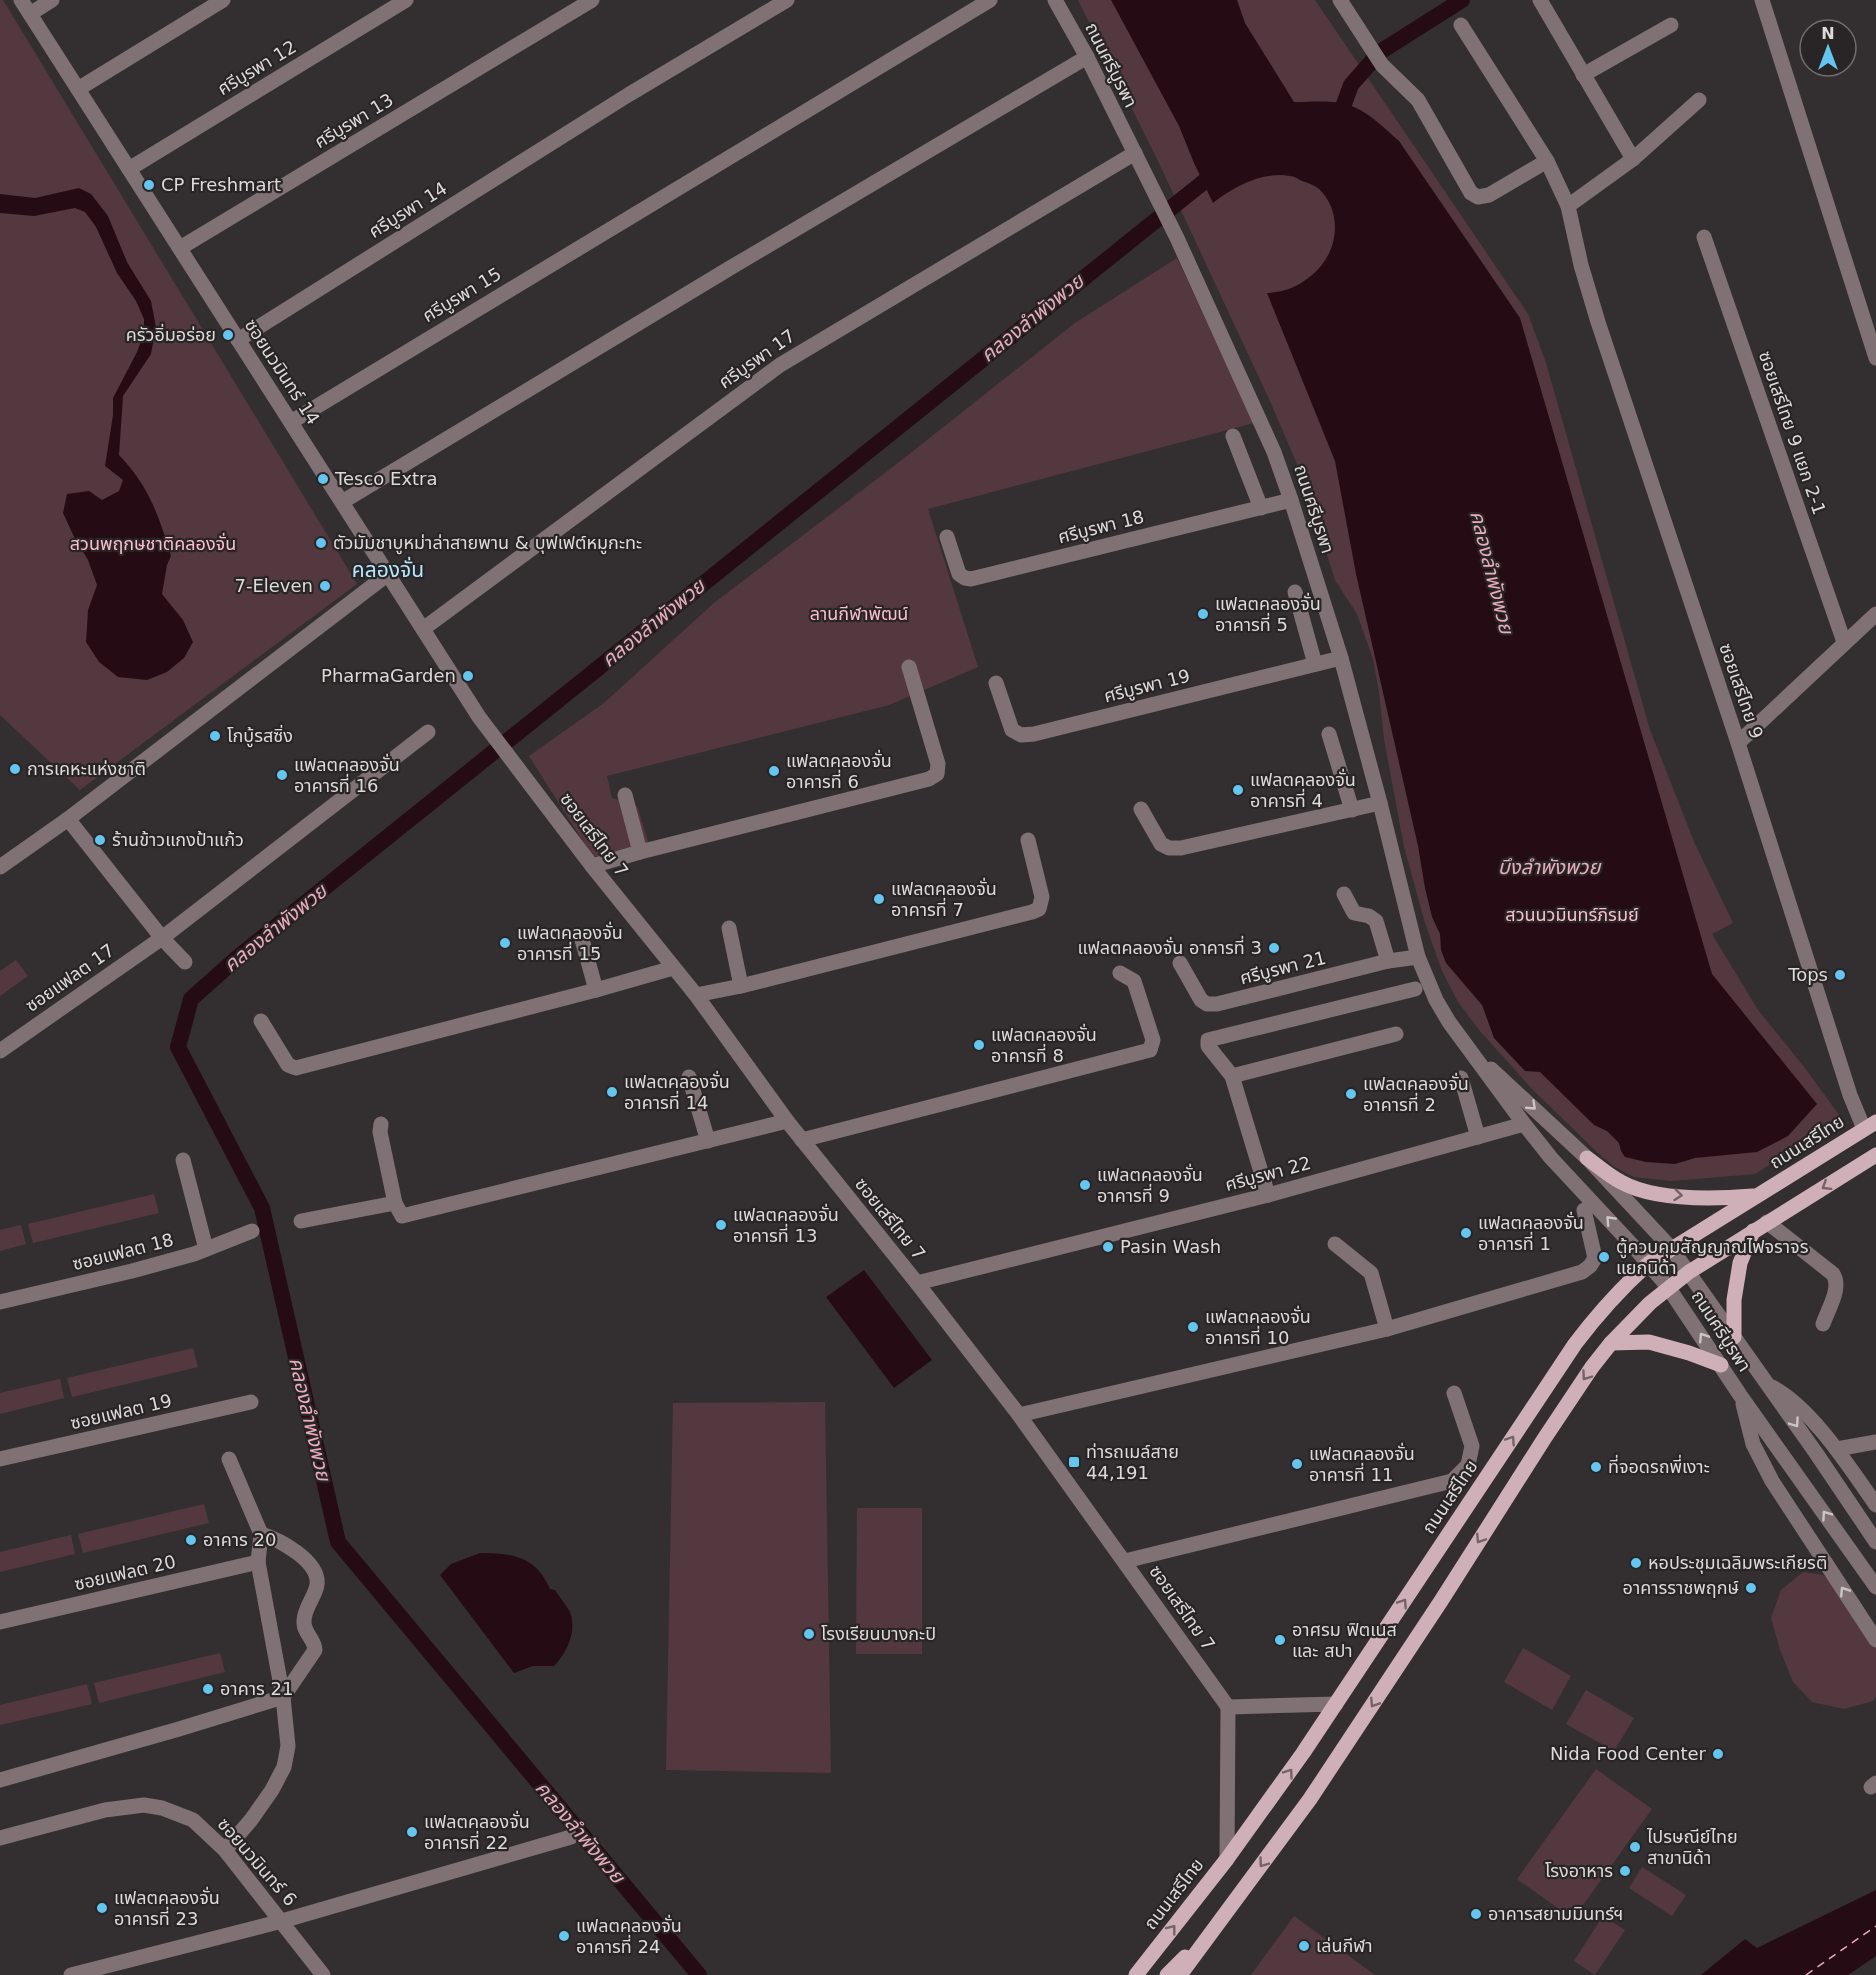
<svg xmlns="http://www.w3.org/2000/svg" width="1876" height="1975" viewBox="0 0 1876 1975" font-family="'DejaVu Sans','Noto Sans Thai',sans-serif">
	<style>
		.green { fill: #543840 }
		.water { fill: #250c14 }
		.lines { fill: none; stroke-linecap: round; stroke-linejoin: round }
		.canal { stroke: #250c14; stroke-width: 16 }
		.ferry { stroke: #e9acbc; stroke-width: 1.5; stroke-dasharray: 8 6; stroke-linecap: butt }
		.minor { stroke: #807174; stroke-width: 15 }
		.major { stroke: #d0b0b8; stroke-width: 15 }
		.oneway { stroke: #cac5c6 }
		.oneway2 { stroke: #746468 }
		.poi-dot { fill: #64c5ee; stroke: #292526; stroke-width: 2 }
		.labels { text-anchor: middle; stroke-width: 4.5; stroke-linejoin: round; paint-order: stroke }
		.street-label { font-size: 18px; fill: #dddada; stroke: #292526 }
		.poi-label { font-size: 18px; fill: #dddada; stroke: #292526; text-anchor: start }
		.park-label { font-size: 18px; fill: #fdbece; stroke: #292526 }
		.water-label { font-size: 20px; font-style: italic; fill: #e9acbc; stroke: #292526 }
		.quarter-label { font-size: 21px; fill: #b5e7fe; stroke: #292526 }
	</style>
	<rect width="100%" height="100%" fill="#332f30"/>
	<g class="green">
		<path d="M0 0H3L357 584 80 790 0 715Z"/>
		<path d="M1078 0H1315L1528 314 1546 363 1650 730 1695 844 1733 923 1712 934 1758 1010 1805 1068 1842 1119 1755 1174 1672 1181 1634 1177 1613 1166 1596 1151 1532 1089 1480 1031 1458 1002 1442 971 1425 923 1404 847 1384 739 1379 692 1373 659 1357 614 1335 580 1303 478 1269 399 1158 161Z"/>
		<path d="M1177 258 1254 423 928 509 978 667 889 705 607 776 612 798 637 806 649 844 593 857 529 756 604 703 714 603 898 463 1075 323Z"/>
		<path d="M16 960 28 976 0 996V971Z"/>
		<path d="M154 1194 159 1213 33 1243 28 1224Z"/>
		<path d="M21 1225 26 1244 0 1251V1230Z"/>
		<path d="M193 1348 198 1367 72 1397 67 1378Z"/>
		<path d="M60 1379 64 1398 0 1414V1393Z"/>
		<path d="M825 1402 831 1773 666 1770 673 1403Z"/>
		<path d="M204 1504 209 1523 83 1553 78 1534Z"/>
		<path d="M857 1508H922V1654H856Z"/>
		<path d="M71 1535 75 1554 0 1572V1552Z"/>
		<path d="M1803 1572 1823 1575 1839 1587 1876 1644V1697L1873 1701 1844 1709 1812 1702 1793 1682 1780 1650 1771 1618 1781 1590Z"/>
		<path d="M1523 1648 1571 1676 1552 1710 1504 1682Z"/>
		<path d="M220 1653 225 1672 99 1703 94 1683Z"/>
		<path d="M87 1684 92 1704 0 1725V1705Z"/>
		<path d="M1586 1690 1634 1718 1614 1751 1566 1724Z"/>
		<path d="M1596 1769 1652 1809 1573 1919 1517 1879Z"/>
		<path d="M1642 1867 1686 1895 1672 1916 1629 1888Z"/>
		<path d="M1294 1916 1375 1975H1251Z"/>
		<path d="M1603 1916 1625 1930 1595 1975 1574 1961Z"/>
	</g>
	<g class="water">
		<path d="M1111 0H1237L1245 23 1294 102C1314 102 1336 99 1354 107 1371 114 1386 130 1399 141L1520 318 1712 974 1817 1104 1788 1136 1757 1152 1695 1158 1675 1164 1646 1162 1625 1157 1621 1151 1619 1143 1607 1131 1594 1125 1540 1072 1525 1071 1494 1038 1482 1005 1446 963 1441 950 1440 934 1432 917 1425 888 1418 846 1356 574 1335 461 1267 293C1286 292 1297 287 1312 275 1338 254 1344 213 1319 189 1314 185 1308 183 1302 181 1298 179 1294 176 1290 176 1262 171 1233 187 1213 203L1194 163 1179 126Z"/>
		<path d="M79 188 91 194 108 216 127 262 151 301 156 327 151 354 123 396 119 455C149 486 159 516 171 556L167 565 162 594 183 620 193 642 184 658 167 672 147 680 118 677 99 662 86 642 88 610 97 585 88 560 75 539 63 513 67 494 89 491 102 500 119 491 123 480 105 466 113 415V398L137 352 144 333V319L136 301 117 273 96 227 85 212 75 208 34 216 0 213V194L35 198Z"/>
		<path d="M864 1270 932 1360 894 1388 826 1297Z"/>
		<path d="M480 1553C512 1553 536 1556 550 1589L555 1590C559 1597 565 1603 569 1610 578 1628 568 1652 554 1666H533L514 1673 440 1575 451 1564Z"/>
		<path d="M1876 1890V1956L1848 1975H1701L1745 1939 1757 1948Z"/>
	</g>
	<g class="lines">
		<g class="canal">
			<path d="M1336 126 1351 85 1380 52 1462 0"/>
			<path d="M699 1975 338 1542 262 1208 178 1047 191 999 237 958 1221 168"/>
		</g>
		<path class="ferry" d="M1806 1975 1876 1926"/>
		<g class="minor">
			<path d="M21 0 479 717 592 866 696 995 787 1121 917 1283 1019 1415 1228 1707 1336 1704"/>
			<path d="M1055 0 1087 57 1177 238 1274 452 1291 500 1341 658 1380 803 1418 957 1436 1000 1449 1022 1524 1124 1551 1158 1634 1247 1668 1287 1740 1395 1876 1587"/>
			<path d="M1340 0 1382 65 1418 100 1471 193 1478 197 1489 195 1547 161"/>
			<path d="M1540 0 1633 159"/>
			<path d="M1762 0 1876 358"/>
			<path d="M30 14 52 0"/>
			<path d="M1461 25 1547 161 1568 206 1581 265 1598 322 1738 743 1850 1095 1864 1129"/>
			<path d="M1583 75 1671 25"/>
			<path d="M78 89 223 0"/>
			<path d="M129 169 406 0"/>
			<path d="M1568 206 1633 159 1699 100"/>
			<path d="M1704 237 1844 642"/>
			<path d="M180 248 592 0"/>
			<path d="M238 340 628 95 787 0"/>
			<path d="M291 422 990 0"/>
			<path d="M1233 436 1261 508"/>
			<path d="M342 502 730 268 1087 57"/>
			<path d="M947 537 959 574 965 578 971 579 1291 500"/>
			<path d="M1295 592 1315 664"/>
			<path d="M423 629 780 365 1135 153"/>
			<path d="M996 683 1012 730 1021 735 1034 734 1341 658"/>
			<path d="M1329 734 1352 810"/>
			<path d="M1738 743 1876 614"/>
			<path d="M625 795 640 852"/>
			<path d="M1141 809 1161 844 1169 848H1181L1380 803"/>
			<path d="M68 819 162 938 185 962"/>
			<path d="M592 866 640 852 929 779 937 774 938 764 909 667"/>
			<path d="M0 867 68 819 388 574"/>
			<path d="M1344 894 1354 913 1369 916 1376 921 1388 961"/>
			<path d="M729 928 741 986"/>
			<path d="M581 936 596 990"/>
			<path d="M1180 963 1201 1000 1207 1004H1217L1388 961 1418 957"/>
			<path d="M696 995 741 986 1032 912 1039 909 1042 897 1028 840"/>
			<path d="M261 1021 288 1065 296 1068 596 990 673 968"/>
			<path d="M0 1051 162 938 428 732"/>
			<path d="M1491 1069 1587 1158 1671 1248 1816 1453 1876 1542"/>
			<path d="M1232 1076 1396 1034"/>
			<path d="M689 1077 708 1141"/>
			<path d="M1461 1078 1478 1137"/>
			<path d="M381 1124 380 1132 395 1203 402 1216 787 1121"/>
			<path d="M802 1140 1150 1050 1153 1040 1134 981 1120 973"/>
			<path d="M183 1160 206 1249"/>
			<path d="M1268 1195 1232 1076 1208 1046V1040L1415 989"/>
			<path d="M301 1221 395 1203"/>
			<path d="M1767 1222 1833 1274C1842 1288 1828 1309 1823 1324"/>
			<path d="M1335 1244 1371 1273 1387 1329"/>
			<path d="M917 1283 1268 1195 1524 1124"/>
			<path d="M0 1302 132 1271 194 1254 252 1231"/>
			<path d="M1772 1387C1812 1408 1850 1468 1876 1505"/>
			<path d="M1743 1404 1753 1444 1772 1481 1876 1640"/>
			<path d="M1019 1415 1387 1329 1582 1272 1590 1266 1595 1258 1584 1210"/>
			<path d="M1837 1449 1876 1442"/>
			<path d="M0 1459 251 1402"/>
			<path d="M1125 1561 1452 1481 1468 1465 1472 1446 1454 1393"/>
			<path d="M0 1622 258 1562"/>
			<path d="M0 1780 179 1729 283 1697 315 1650C315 1639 303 1633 304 1621 304 1608 315 1597 317 1585 320 1561 280 1540 261 1534"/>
			<path d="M1871 1787 1876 1783"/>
			<path d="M0 1838 105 1810 144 1805 162 1808 193 1820 225 1850 323 1975"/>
			<path d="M225 1850 251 1820 272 1790 284 1767 288 1746 283 1697 258 1562 261 1534 229 1459"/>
			<path d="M1227 1859 1228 1707"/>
			<path d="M71 1975 282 1921 571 1837"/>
		</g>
		<g class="major">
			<path d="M1587 1158C1598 1166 1609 1176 1621 1182 1655 1201 1716 1199 1753 1196"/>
			<path d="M1734 1337V1300L1740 1263 1753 1231"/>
			<path d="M1611 1343 1649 1342 1689 1353 1721 1365"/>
			<path d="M1136 1975 1227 1859 1303 1753 1575 1344C1597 1315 1621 1288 1649 1263L1876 1122"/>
			<path d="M1167 1975 1185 1957"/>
			<path d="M1180 1975 1310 1799 1441 1601 1544 1439 1592 1367 1611 1343 1650 1303 1689 1272 1876 1155"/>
		</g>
	</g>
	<defs><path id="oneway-chevron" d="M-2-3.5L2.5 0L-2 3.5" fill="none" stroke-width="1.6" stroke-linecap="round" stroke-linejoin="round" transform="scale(1.5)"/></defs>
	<g class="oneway">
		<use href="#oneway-chevron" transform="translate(1532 1106) rotate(43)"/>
		<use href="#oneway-chevron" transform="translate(1610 1220) rotate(-133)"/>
		<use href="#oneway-chevron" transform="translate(1703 1337) rotate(-123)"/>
		<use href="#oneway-chevron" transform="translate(1795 1423) rotate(55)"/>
		<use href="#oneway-chevron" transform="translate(1826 1515) rotate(-125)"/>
		<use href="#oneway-chevron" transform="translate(1844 1591) rotate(-123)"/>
	</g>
	<g class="oneway2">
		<use href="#oneway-chevron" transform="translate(1826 1186) rotate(148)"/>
		<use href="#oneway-chevron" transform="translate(1678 1195) rotate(6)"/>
		<use href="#oneway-chevron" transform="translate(1586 1376) rotate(125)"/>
		<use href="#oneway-chevron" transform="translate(1511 1440) rotate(-56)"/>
		<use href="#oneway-chevron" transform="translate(1480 1539) rotate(123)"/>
		<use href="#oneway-chevron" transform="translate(1403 1603) rotate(-56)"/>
		<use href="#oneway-chevron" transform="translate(1374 1703) rotate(123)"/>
		<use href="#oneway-chevron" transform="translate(1289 1773) rotate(-55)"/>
		<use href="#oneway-chevron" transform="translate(1263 1863) rotate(126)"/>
		<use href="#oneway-chevron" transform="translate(1172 1929) rotate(-52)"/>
	</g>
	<g class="poi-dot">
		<circle cx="149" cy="185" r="6"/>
		<circle cx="228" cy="335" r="6"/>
		<circle cx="323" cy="479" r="6"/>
		<circle cx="321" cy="543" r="6"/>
		<circle cx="325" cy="586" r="6"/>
		<circle cx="1203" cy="614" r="6"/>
		<circle cx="468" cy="676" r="6"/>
		<circle cx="215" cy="736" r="6"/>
		<circle cx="15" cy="769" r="6"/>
		<circle cx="774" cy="771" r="6"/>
		<circle cx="282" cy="775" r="6"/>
		<circle cx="1238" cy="790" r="6"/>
		<circle cx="100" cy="840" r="6"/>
		<circle cx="879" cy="899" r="6"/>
		<circle cx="505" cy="943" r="6"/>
		<circle cx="1274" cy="948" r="6"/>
		<circle cx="1840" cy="975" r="6"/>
		<circle cx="979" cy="1045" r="6"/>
		<circle cx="612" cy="1092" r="6"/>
		<circle cx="1351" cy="1094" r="6"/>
		<circle cx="1085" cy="1185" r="6"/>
		<circle cx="721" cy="1225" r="6"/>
		<circle cx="1466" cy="1233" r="6"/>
		<circle cx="1108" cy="1247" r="6"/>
		<circle cx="1604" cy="1257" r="6"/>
		<circle cx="1193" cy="1327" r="6"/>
		<rect x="1068" y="1456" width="12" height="12" rx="3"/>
		<circle cx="1297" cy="1464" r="6"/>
		<circle cx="1596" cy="1467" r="6"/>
		<circle cx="191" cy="1540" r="6"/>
		<circle cx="1636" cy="1563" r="6"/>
		<circle cx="1751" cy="1588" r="6"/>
		<circle cx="809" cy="1634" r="6"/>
		<circle cx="1280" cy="1640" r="6"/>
		<circle cx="208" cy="1689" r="6"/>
		<circle cx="1718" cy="1754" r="6"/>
		<circle cx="412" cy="1832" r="6"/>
		<circle cx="1635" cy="1847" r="6"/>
		<circle cx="1625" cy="1871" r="6"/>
		<circle cx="102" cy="1908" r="6"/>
		<circle cx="1476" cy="1914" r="6"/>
		<circle cx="564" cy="1936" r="6"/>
		<circle cx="1304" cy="1946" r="6"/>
	</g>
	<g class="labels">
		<g class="street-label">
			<text transform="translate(1111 65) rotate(63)" y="6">ถนนศรีบูรพา</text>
			<text transform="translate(257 68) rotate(-31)" y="6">ศรีบูรพา 12</text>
			<text transform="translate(354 121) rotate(-31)" y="6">ศรีบูรพา 13</text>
			<text transform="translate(408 210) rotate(-32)" y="6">ศรีบูรพา 14</text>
			<text transform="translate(462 295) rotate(-31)" y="6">ศรีบูรพา 15</text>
			<text transform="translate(757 359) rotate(-35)" y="6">ศรีบูรพา 17</text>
			<text transform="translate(282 372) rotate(57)" y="6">ซอยนวมินทร์ 14</text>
			<text transform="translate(1792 433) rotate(71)" y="6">ซอยเสรีไทย 9 แยก 2-1</text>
			<text transform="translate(1314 509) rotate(72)" y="6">ถนนศรีบูรพา</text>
			<text transform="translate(1101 527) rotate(-14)" y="6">ศรีบูรพา 18</text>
			<text transform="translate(1147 686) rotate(-14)" y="6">ศรีบูรพา 19</text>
			<text transform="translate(1741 691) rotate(71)" y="6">ซอยเสรีไทย 9</text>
			<text transform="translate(594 835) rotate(53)" y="6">ซอยเสรีไทย 7</text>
			<text transform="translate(1283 968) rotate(-14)" y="6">ศรีบูรพา 21</text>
			<text transform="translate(70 978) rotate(-35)" y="6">ซอยแฟลต 17</text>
			<text transform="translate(1807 1142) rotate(-32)" y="6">ถนนเสรีไทย</text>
			<text transform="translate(1268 1174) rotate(-15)" y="6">ศรีบูรพา 22</text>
			<text transform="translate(890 1219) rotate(51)" y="6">ซอยเสรีไทย 7</text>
			<text transform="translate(123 1252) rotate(-14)" y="6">ซอยแฟลต 18</text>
			<text transform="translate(1721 1331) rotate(57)" y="6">ถนนศรีบูรพา</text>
			<text transform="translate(121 1412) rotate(-13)" y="6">ซอยแฟลต 19</text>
			<text transform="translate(1450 1497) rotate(-56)" y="6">ถนนเสรีไทย</text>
			<text transform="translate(125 1573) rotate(-13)" y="6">ซอยแฟลต 20</text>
			<text transform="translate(1182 1608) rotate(55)" y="6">ซอยเสรีไทย 7</text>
			<text transform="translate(257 1862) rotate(49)" y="6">ซอยนวมินทร์ 6</text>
			<text transform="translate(1174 1894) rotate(-52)" y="6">ถนนเสรีไทย</text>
		</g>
		<g class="poi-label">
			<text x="161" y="191">CP Freshmart</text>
			<text x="216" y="341" text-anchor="end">ครัวอิ่มอร่อย</text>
			<text x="335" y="485">Tesco Extra</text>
			<text x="333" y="549">ตัวมัมชาบูหม่าล่าสายพาน &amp; บุฟเฟต์หมูกะทะ</text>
			<text x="313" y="592" text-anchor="end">7-Eleven</text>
			<text x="1215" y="610">แฟลตคลองจั่น<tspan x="1215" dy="21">อาคารที่ 5</tspan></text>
			<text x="456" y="682" text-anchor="end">PharmaGarden</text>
			<text x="227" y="742">โกบู้รสซิ่ง</text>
			<text x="786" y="767">แฟลตคลองจั่น<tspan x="786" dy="21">อาคารที่ 6</tspan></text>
			<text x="294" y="771">แฟลตคลองจั่น<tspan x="294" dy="21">อาคารที่ 16</tspan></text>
			<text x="27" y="775">การเคหะแห่งชาติ</text>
			<text x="1250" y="786">แฟลตคลองจั่น<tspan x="1250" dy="21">อาคารที่ 4</tspan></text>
			<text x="112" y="846">ร้านข้าวแกงป้าแก้ว</text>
			<text x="891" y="895">แฟลตคลองจั่น<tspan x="891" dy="21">อาคารที่ 7</tspan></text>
			<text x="517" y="939">แฟลตคลองจั่น<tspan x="517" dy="21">อาคารที่ 15</tspan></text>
			<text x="1262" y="954" text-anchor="end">แฟลตคลองจั่น อาคารที่ 3</text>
			<text x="1828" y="981" text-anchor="end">Tops</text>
			<text x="991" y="1041">แฟลตคลองจั่น<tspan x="991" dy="21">อาคารที่ 8</tspan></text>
			<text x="624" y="1088">แฟลตคลองจั่น<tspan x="624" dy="21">อาคารที่ 14</tspan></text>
			<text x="1363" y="1090">แฟลตคลองจั่น<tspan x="1363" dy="21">อาคารที่ 2</tspan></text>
			<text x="1097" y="1181">แฟลตคลองจั่น<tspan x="1097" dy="21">อาคารที่ 9</tspan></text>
			<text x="733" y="1221">แฟลตคลองจั่น<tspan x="733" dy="21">อาคารที่ 13</tspan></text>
			<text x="1478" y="1229">แฟลตคลองจั่น<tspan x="1478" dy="21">อาคารที่ 1</tspan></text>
			<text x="1120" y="1253">Pasin Wash</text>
			<text x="1616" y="1253">ตู้ควบคุมสัญญาณไฟจราจร<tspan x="1616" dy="21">แยกนิด้า</tspan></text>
			<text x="1205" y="1323">แฟลตคลองจั่น<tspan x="1205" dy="21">อาคารที่ 10</tspan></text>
			<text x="1086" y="1458">ท่ารถเมล์สาย<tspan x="1086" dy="21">44,191</tspan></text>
			<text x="1309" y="1460">แฟลตคลองจั่น<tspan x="1309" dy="21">อาคารที่ 11</tspan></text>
			<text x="1608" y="1473">ที่จอดรถพี่เงาะ</text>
			<text x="203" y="1546">อาคาร 20</text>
			<text x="1648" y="1569">หอประชุมเฉลิมพระเกียรติ</text>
			<text x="1739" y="1594" text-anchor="end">อาคารราชพฤกษ์</text>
			<text x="1292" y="1636">อาศรม ฟิตเนส<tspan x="1292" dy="21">และ สปา</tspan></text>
			<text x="821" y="1640">โรงเรียนบางกะปิ</text>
			<text x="220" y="1695">อาคาร 21</text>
			<text x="1706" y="1760" text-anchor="end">Nida Food Center</text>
			<text x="424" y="1828">แฟลตคลองจั่น<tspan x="424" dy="21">อาคารที่ 22</tspan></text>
			<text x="1647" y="1843">ไปรษณีย์ไทย<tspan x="1647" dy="21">สาขานิด้า</tspan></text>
			<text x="1613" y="1877" text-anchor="end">โรงอาหาร</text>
			<text x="114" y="1904">แฟลตคลองจั่น<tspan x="114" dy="21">อาคารที่ 23</tspan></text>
			<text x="1488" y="1920">อาคารสยามมินทร์ฯ</text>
			<text x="576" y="1932">แฟลตคลองจั่น<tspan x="576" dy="21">อาคารที่ 24</tspan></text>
			<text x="1316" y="1952">เล่นกีฬา</text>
		</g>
		<g class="park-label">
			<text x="153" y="550">สวนพฤกษชาติคลองจั่น</text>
			<text x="859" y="620">ลานกีฬาพัฒน์</text>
			<text x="1572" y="921">สวนนวมินทร์ภิรมย์</text>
		</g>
		<g class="water-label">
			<text transform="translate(1032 318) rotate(-39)" y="7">คลองลำพังพวย</text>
			<text transform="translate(1492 572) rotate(76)" y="7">คลองลำพังพวย</text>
			<text transform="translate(653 623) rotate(-39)" y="7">คลองลำพังพวย</text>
			<text x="1549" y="874">บึงลำพังพวย</text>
			<text transform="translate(275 928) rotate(-39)" y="7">คลองลำพังพวย</text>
			<text transform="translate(310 1419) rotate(77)" y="7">คลองลำพังพวย</text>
			<text transform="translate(580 1832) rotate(50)" y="7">คลองลำพังพวย</text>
		</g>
		<g class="quarter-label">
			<text x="388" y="577">คลองจั่น</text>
		</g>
	</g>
	<g transform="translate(1828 48)"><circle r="28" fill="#292526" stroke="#716d6e" stroke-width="1.5"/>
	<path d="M0-4.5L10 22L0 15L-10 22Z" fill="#64c5ee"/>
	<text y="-9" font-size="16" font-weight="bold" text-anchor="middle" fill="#dddada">N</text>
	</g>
</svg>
